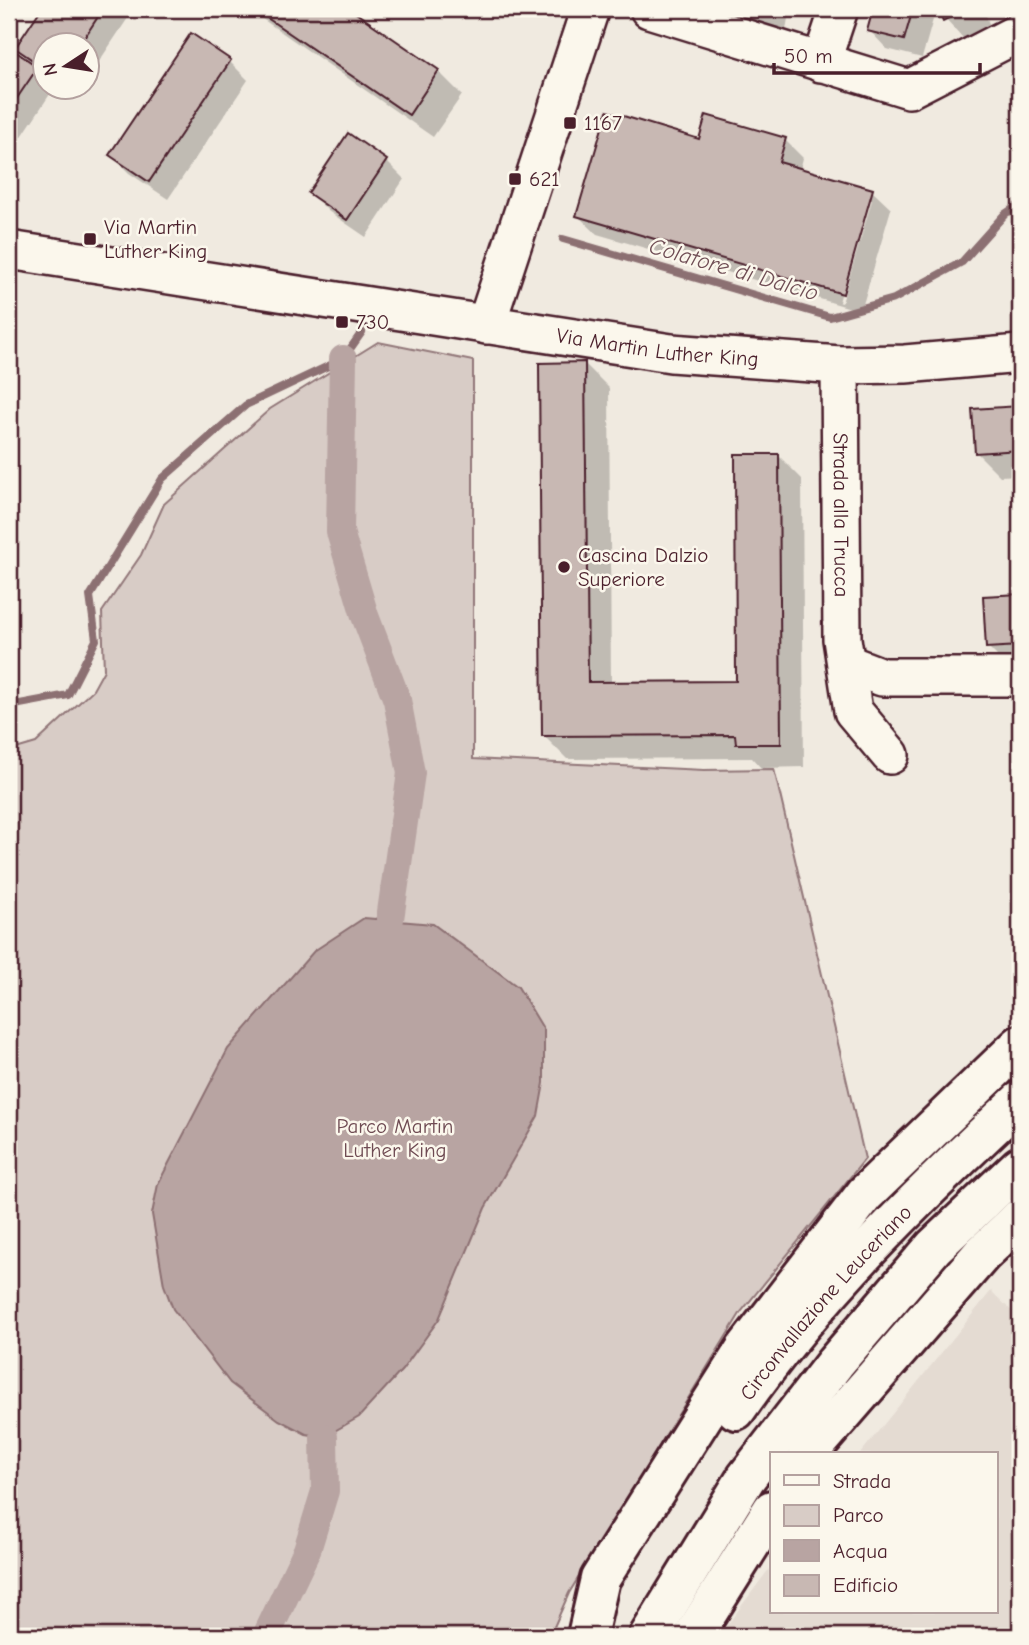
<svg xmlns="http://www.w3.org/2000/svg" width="1029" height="1645" viewBox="0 0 1029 1645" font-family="'Comic Neue',sans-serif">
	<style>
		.built { fill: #e4dbd2 }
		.green { fill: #d8ccc6; stroke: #917678; stroke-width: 2 }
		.water { fill: #b8a4a2; stroke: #8c6f72; stroke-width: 2 }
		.shadow { fill: #0003; fill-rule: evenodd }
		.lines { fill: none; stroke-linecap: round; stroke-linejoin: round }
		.stream { stroke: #8c6f72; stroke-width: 8 }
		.canal { stroke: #b8a4a2; stroke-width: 28 }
		.building { fill: #c8b8b3; stroke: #4a1f2b; stroke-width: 2 }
		.minor-casing { stroke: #4a1f2b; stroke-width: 42 }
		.highway-casing { stroke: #4a1f2b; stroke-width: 44 }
		.minor { stroke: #fbf7ec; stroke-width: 37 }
		.highway { stroke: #fbf7ec; stroke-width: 38 }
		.poi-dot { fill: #4a1f2b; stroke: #fbf7ec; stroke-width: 2.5 }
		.labels { text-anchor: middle; stroke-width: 5; stroke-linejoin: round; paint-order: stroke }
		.poi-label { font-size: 21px; fill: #4a1f2b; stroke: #fbf7ec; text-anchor: start }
		.street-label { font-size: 21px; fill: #4a1f2b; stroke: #fbf7ec }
		.park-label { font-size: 21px; fill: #6e4a52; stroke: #fbf7ec }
		.water-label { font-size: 23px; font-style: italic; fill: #704e55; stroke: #fbf7ec }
	</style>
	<rect width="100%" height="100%" fill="#f0eae0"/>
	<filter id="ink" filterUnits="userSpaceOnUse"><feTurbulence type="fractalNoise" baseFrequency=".0143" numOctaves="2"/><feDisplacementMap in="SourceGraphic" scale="14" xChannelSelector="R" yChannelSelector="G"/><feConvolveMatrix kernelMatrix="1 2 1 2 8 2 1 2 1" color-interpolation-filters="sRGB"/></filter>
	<g filter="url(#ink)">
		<path class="built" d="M991 1291 1020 1319V1636H719L772 1565V1612H996V1454H860Z"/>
		<path class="green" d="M378 342 473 361V759L704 770 774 769 865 1159 741 1312 569 1593 550 1636H9V751L36 743 93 690 104 670 102 612 141 555 164 504 270 409Z"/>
		<path class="water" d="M364 918 433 924 518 987 544 1030V1083L538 1116 485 1208 439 1319 402 1370 359 1417 324 1437 306 1434 279 1420 230 1383 173 1309 164 1285 152 1214 158 1184 228 1049 314 951Z"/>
		<g class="shadow">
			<path d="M43 9H134L88 78V46H46V74L41 73 46 77V88H54L9 156V50L31 62 17 48Z"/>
			<path d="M248 9H347L438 71 462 95 433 137Z"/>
			<path d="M737 9H797L789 12 786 30 747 19Z"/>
			<path d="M875 9H936L922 58 887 49 869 30Z"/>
			<path d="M937 9H984L989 24 963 38Z"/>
			<path d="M191 35 230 62 248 80 168 199 129 173 111 155Z"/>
			<path d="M66 88H81L77 95Z"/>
			<path d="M785 140 803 158 800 170 872 191 891 209 861 311 597 234 578 216 700 141ZM868 200H872L842 303 839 302Z"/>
			<path d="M386 161 404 179 366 237 328 211 310 192Z"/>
			<path d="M585 364 609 388 611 684 738 683 778 455 802 479 804 767 761 768 752 758 567 759 543 735Z"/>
			<path d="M1020 408V475L1000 476 976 452 974 411Z"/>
			<path d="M1020 596V671H1012L988 647 985 598Z"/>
		</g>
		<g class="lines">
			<g class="stream">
				<path d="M563 239 830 317 894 299 962 262 1005 214 1020 204"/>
				<path d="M9 706 68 695 96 640 90 596 162 479 246 405 343 359 362 332"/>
			</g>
			<g class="canal">
				<path d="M343 359 340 532 365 616 397 700 411 773 390 919"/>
				<path d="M266 1636 307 1550 325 1491 324 1437"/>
			</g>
		</g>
		<g class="building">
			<path d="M41 9H103L79 46H46V69L15 48Z"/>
			<path d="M254 9H350L439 70 409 115Z"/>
			<path d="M873 9H913L904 40 867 31Z"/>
			<path d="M938 9H967L943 21Z"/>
			<path d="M191 33 231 60 149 182 109 155Z"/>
			<path d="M9 47 38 67 9 110Z"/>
			<path d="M607 111 699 139 706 115 786 138 779 162 873 189 843 294 576 216Z"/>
			<path d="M348 133 387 160 347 220 308 193Z"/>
			<path d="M585 362 588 682 736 681 735 454H779L781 744H736L735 735 542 736 539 363Z"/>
			<path d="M1020 406V450L975 453 972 409Z"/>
			<path d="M1020 594V646L986 648 983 596Z"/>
		</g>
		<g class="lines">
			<defs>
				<g id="minor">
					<path d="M649 9 909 89 1020 32"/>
					<path d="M821 63 839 9"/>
					<path id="s1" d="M9 250 671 353 840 365 905 364 1020 354"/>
					<path d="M486 325 590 9"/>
					<path id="s2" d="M840 365 842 639 853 711 890 755"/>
					<path d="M848 664 882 677H1020"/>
				</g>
				<g id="highway">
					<path id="s3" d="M736 1410C816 1295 918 1196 1020 1101"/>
					<path d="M808 1454 982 1254 1020 1218"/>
					<path d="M587 1636 600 1579 746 1348 865 1194 1020 1045"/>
					<path d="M649 1636 746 1478 835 1363 934 1247 1020 1166"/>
					<path d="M693 1636 772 1510"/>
				</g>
			</defs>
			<use href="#minor" class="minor-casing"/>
			<use href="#highway" class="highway-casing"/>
			<use href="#minor" class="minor"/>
			<use href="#highway" class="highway"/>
		</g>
	</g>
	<g class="poi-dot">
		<rect x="563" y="116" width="14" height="14" rx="3.5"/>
		<rect x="508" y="172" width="14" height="14" rx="3.5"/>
		<rect x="83" y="232" width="14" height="14" rx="3.5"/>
		<rect x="335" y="315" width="14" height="14" rx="3.5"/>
		<circle cx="564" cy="567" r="7"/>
	</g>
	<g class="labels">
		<g class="poi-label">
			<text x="584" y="130">1167</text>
			<text x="529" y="186">621</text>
			<text x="104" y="234">Via Martin<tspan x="104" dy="24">Luther King</tspan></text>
			<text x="356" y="329">730</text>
			<text x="578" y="562">Cascina Dalzio<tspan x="578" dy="24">Superiore</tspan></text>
		</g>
		<g class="street-label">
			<text dy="7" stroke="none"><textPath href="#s1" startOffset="656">Via Martin Luther King</textPath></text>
			<text dy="7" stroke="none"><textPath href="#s2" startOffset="150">Strada alla Trucca</textPath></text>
			<text dy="7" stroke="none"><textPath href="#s3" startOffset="140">Circonvallazione Leuceriano</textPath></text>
		</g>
		<g class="park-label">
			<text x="395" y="1133">Parco Martin<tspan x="395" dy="24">Luther King</tspan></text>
		</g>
		<g class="water-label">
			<text transform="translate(734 269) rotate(16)" y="8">Colatore di Dalcio</text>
		</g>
	</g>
	<rect width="1029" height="1645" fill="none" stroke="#fbf7ec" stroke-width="35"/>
	<rect x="18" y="18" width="994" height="1610" fill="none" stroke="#4a1f2b" stroke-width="2.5" filter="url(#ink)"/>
	<rect x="770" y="1452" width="228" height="161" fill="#fbf7ec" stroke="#b4a19f" stroke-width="2"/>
	<rect x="784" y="1475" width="35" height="10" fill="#fbf7ec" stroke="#b4a19f" stroke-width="2"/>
	<text x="833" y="1488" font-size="21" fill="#4a1f2b">Strada</text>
	<rect x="784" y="1505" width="35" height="21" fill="#d8ccc6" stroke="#b4a19f" stroke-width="2"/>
	<text x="833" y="1522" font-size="21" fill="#4a1f2b">Parco</text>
	<rect x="784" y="1540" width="35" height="21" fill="#b8a4a2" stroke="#b4a19f" stroke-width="2"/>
	<text x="833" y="1558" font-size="21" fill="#4a1f2b">Acqua</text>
	<rect x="784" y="1575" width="35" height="21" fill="#c8b8b3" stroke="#b4a19f" stroke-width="2"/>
	<text x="833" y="1592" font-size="21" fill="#4a1f2b">Edificio</text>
	<g transform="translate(66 66) rotate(258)"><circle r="33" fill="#fbf7ec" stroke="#b4a19f" stroke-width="2"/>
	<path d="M0-5L12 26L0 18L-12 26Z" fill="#4a1f2b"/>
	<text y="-10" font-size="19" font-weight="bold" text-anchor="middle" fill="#4a1f2b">N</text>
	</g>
	<path d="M774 63v10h206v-10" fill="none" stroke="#4a1f2b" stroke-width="3.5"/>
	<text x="784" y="63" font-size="21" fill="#4a1f2b" stroke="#fbf7ec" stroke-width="5" paint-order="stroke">50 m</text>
</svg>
